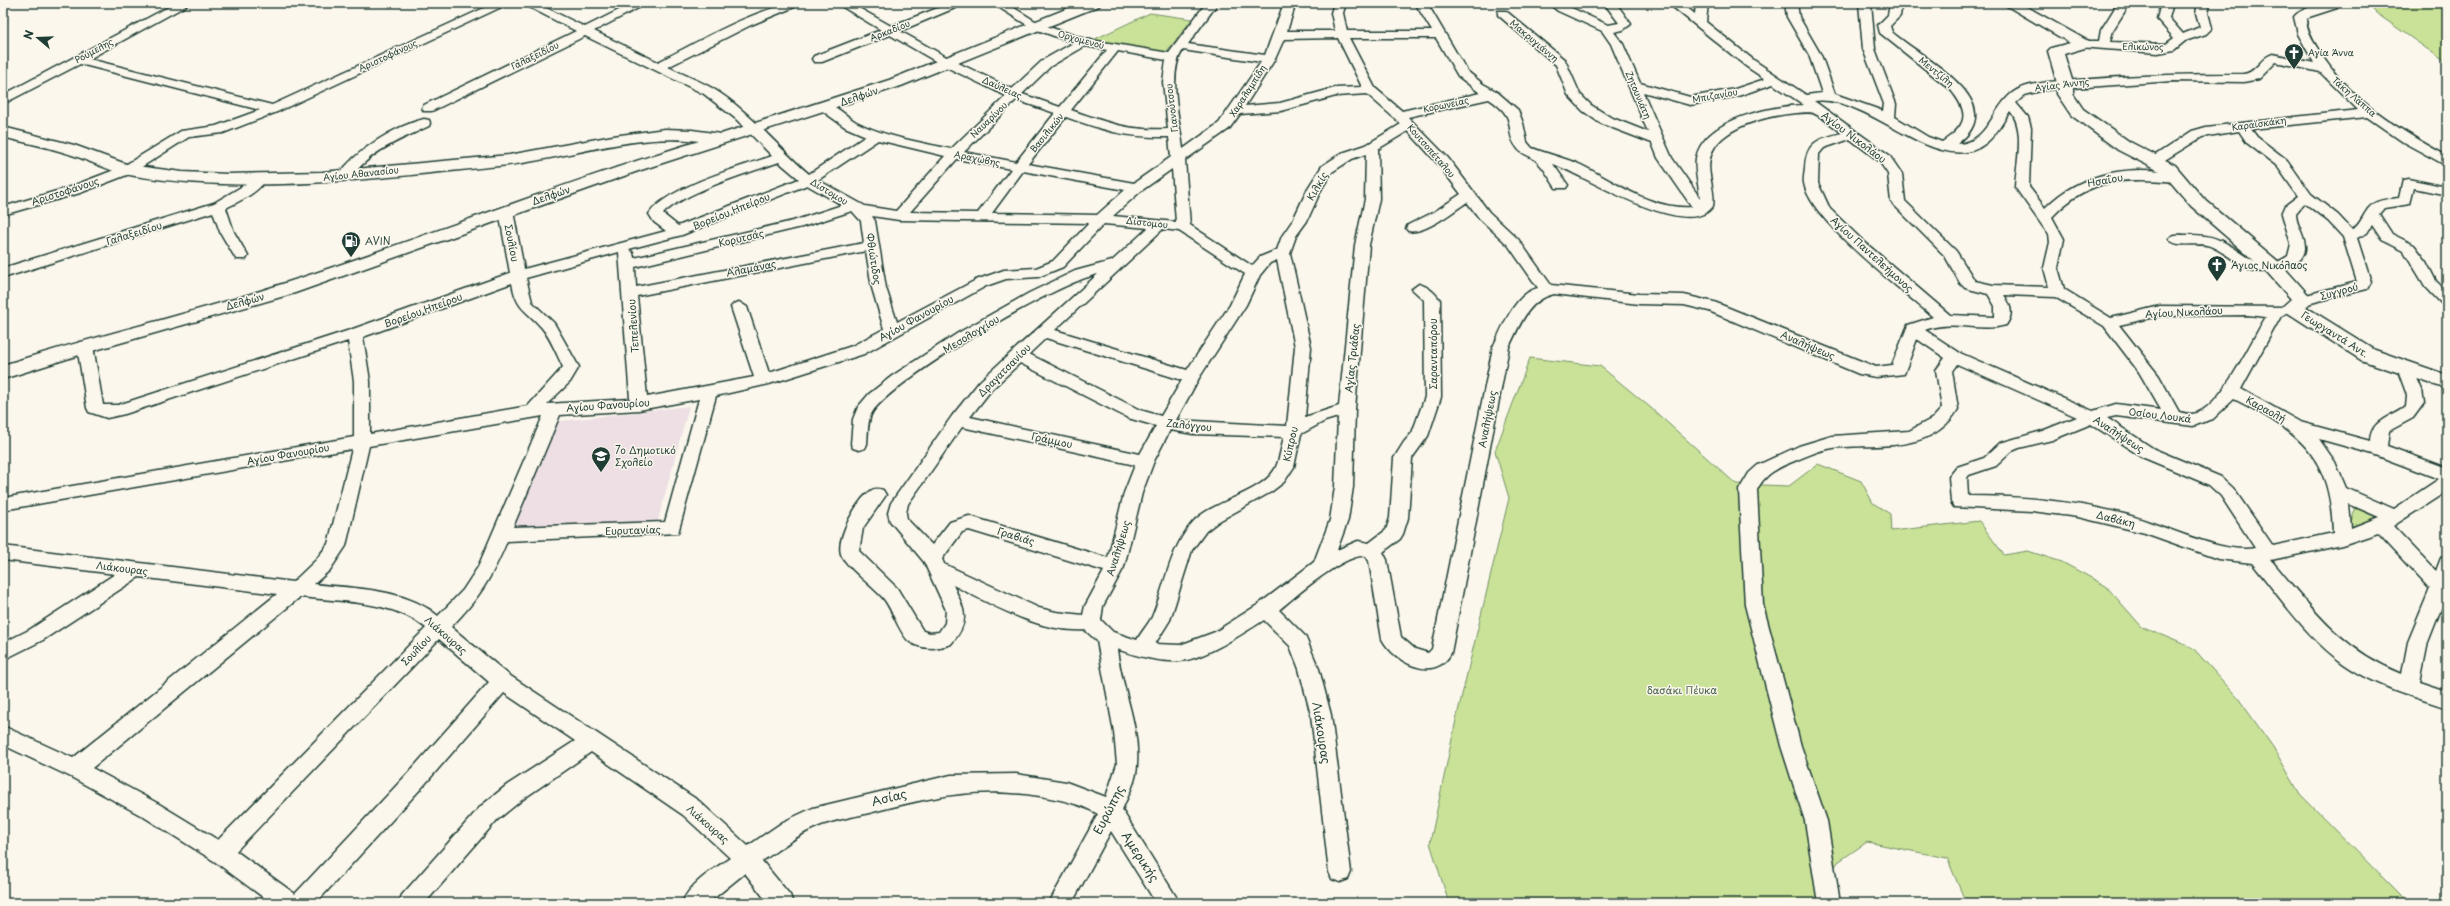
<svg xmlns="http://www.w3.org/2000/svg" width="2450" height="906" viewBox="0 0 2450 906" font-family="'Playpen Sans',sans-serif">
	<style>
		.built { fill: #eddfe4 }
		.green { fill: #c9e298; stroke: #749066 }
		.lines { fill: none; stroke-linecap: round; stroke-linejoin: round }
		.street-casing { stroke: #1f3d34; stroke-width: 3 }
		.secondary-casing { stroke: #1f3d34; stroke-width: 3 }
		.street { fill: #fbf7ec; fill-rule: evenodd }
		.secondary { fill: #fbf7ec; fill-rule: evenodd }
		.labels { text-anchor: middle; stroke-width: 3; stroke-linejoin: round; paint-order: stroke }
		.far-street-label { font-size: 9px; fill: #1f3d34; stroke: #fbf7ec }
		.far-poi-label { font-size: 9px; fill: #1f3d34; stroke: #fbf7ec; text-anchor: start }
		.street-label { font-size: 10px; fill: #1f3d34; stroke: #fbf7ec }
		.poi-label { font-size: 10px; fill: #1f3d34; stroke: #fbf7ec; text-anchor: start }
		.park-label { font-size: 10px; fill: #415e48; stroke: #fbf7ec }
		.near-street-label { font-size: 12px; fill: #1f3d34; stroke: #fbf7ec }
	</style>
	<rect width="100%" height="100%" fill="#fbf7ec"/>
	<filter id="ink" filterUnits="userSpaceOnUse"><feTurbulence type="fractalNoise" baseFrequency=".025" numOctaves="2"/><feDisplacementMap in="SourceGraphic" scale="8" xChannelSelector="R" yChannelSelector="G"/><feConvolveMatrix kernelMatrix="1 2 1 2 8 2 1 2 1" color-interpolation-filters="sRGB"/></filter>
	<g filter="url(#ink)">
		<path class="built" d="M689 406 657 524 508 529 552 422Z"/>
		<g class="green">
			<path d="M2366 3H2447V63L2376 13Z"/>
			<path d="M1150 13 1192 19 1166 53 1119 47 1093 40Z"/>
			<path d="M1530 358 1600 366 1651 408 1736 484 1789 486 1818 464 1861 481 1873 503 1890 514 1891 531 1979 521 2004 555 2028 551 2062 562 2106 586 2142 627 2193 648 2238 698 2273 747 2300 794 2401 896 2415 903H1966L1947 858 1867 842 1838 862 1811 903H1449L1430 843 1456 720 1509 498 1495 451Z"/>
			<path d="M2358 503 2385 517 2347 531Z"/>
		</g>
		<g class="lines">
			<defs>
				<g id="street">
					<path d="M176 3H191L89 59 272 105 495 3H510L277 112 223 133 189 137 132 173 80 193 3 215V207L70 187 122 167 181 131 216 126 260 110 80 64 3 104V95Z"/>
					<path d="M521 3H536L585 27 633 3H648L594 31 658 62C697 43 762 3 804 3L751 25 668 67C682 74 698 80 712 88 749 110 776 146 809 174L866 136 845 127 821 110 819 107 821 104C833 101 845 116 856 122 885 137 919 142 951 149L1006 96 942 65 890 35 822 62H814L812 59 814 56 881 30 836 3H850L891 26 951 3H967L900 31 950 59 1012 89 1043 60 1073 43 1032 28 992 3H1006L1040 24 1085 39 1169 53 1206 3H1218L1188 44 1265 55 1284 3H1296L1287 31H1335L1331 13 1334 3H1346L1343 13 1347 31H1432L1415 3H1427L1467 71 1483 84 1496 91 1518 110 1523 123 1527 142 1532 148C1548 154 1565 158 1581 165 1616 182 1651 210 1692 207L1658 158 1652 143 1600 123 1583 111 1568 95 1556 65 1498 15V11H1506L1565 60 1580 94 1591 105 1610 117 1648 132 1611 44 1602 31 1558 11 1548 3H1561L1608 25 1619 23 1604 3H1616L1631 24 1623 30 1614 32 1623 44 1640 83 1690 97 1735 89 1765 79 1747 67 1668 3H1681L1695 14 1696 3H1708L1706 22 1755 61 1806 95 1822 93 1809 55 1787 17 1785 3H1797L1799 17 1821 55 1835 94 1883 111 1884 104 1863 49 1859 3H1871L1875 49 1896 104 1895 117 1928 137 1942 142C1968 125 1970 113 1950 89L1880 33 1878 25 1888 15 1890 3H1902L1900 16 1890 26 1892 32C1921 58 2014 102 1957 144 1991 144 1993 99 2021 88 2043 80 2068 81 2092 79 2143 75 2193 74 2244 74 2257 72 2261 57 2273 54L2314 63 2298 34 2294 17C2302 6 2327 3 2340 3L2337 8 2306 18C2306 30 2312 40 2318 49 2347 99 2398 129 2447 156V166L2403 142 2367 117 2251 129 2257 137 2287 160 2311 194 2338 215 2352 230C2363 224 2364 207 2377 202 2383 199 2392 199 2399 198L2403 180 2408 179 2447 187V195L2414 188 2410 204 2384 208 2379 214 2392 234 2414 245 2424 258 2436 281 2447 292V306L2442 304 2425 286 2404 251 2382 240 2372 225 2367 233 2357 238 2371 282 2367 289 2303 305 2298 303 2295 300 2298 297 2357 282 2343 237 2328 221 2305 203 2296 214C2296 226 2306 236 2305 249 2304 259 2296 264 2287 267 2243 281 2244 261 2210 246 2199 241 2176 249 2169 239 2173 233 2179 235 2186 235 2197 235 2209 235 2219 240 2245 250 2258 277 2288 256L2291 244 2282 214 2286 205 2298 196 2277 166 2247 143 2239 131 2202 137 2160 163 2155 164 2148 160 2192 131 2206 127 2358 110 2320 72 2276 62 2259 79 2244 82 2172 81 2044 90 2025 95 2016 103 2028 117 2031 128 2029 187 2045 208C2080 172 2134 163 2183 175L2185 178 2183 181 2178 182C2125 178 2091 176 2052 217L2064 239 2058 268 2064 289 2111 318 2160 306 2289 307 2292 310 2281 316 2241 389 2300 422 2370 441C2371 419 2392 417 2406 406L2407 395 2397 368 2399 364H2411L2422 390 2424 403 2413 418 2389 431 2387 446 2447 468V491L2393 526 2436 571 2441 558 2447 556V601H2444L2428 642 2420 682 2447 691V708C2412 696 2374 685 2344 664 2307 638 2280 597 2252 563L2218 559 2145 533 2078 517 2032 511 1954 507 1951 502 1949 477 1957 467 1984 458 2000 443 2042 431 2077 417 1957 364 1952 371 1958 409C1931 455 1877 443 1833 448 1818 450 1805 457 1792 462 1777 468 1764 475 1757 490L1763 605 1801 746 1827 821 1840 903H1818L1805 821 1781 746 1745 605 1739 490 1749 473 1758 465 1799 446 1832 436 1909 431 1933 418 1942 408 1936 370 1945 358 1917 339 1904 374 1876 377 1859 374 1709 311 1684 305 1639 304 1554 294C1528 300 1520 325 1509 347L1451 653C1435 684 1394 662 1382 639L1369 561 1366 556C1345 553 1296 596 1279 610L1305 636 1319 669 1331 715 1351 872 1348 879 1340 882 1332 879 1329 872 1311 715 1299 669 1290 646 1264 620C1245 632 1203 660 1180 661 1158 662 1137 656 1117 649 1121 687 1140 725 1137 764 1137 780 1128 795 1122 810L1180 903H1156L1111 831 1072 903H1049L1098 814C1079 803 1061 800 1040 796 977 786 930 797 869 813 852 817 833 820 816 827 797 835 780 849 762 861L790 895 793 903H768L745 873 708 903H682C690 883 713 870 730 858L683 815 591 752 523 799 497 820 425 903H399L402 895 481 806 507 785 575 741 504 693 425 784 316 903H271L214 861 144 817 71 777 3 745V726L73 758 277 594 139 577 43 640 3 660V643L29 630 115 574 3 560V546L293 582 316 560 328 544 352 449 3 510V498L354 437V381L348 341 125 414 107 418 89 412 87 408 77 346 79 342H91L93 346 103 405H118L350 330 510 273 499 211 501 208H511L513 211 524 269 666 231 654 222 649 214C667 187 741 167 772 156L736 119 704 94 585 36 432 111H424L422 108 424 105 576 31ZM1338 38 1362 87 1335 88 1280 103 1245 106 1275 59 1284 39ZM1349 38H1436L1458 76 1480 93 1402 111 1375 88ZM1085 46 1107 50 1060 107 1022 94 1051 66ZM1183 50 1261 62 1219 123 1183 149C1180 122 1167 72 1183 50ZM1118 51 1166 60 1163 82 1168 129C1127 131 1109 123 1071 110ZM1773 84 1804 105C1772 106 1704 119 1696 158 1694 172 1699 185 1700 198L1672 158 1643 92 1690 105 1738 96ZM1367 94 1401 124 1366 145 1342 153 1322 166 1308 188 1293 220 1282 236 1277 250 1260 257 1252 266 1190 225 1185 160 1229 129 1240 114 1281 111 1336 96ZM1489 99C1521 120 1502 130 1518 149 1522 154 1526 154 1531 157 1542 163 1549 178 1556 188H1566L1568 185 1553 164C1583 174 1688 243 1713 206 1716 189 1705 172 1711 155 1720 126 1771 115 1797 113 1802 113 1811 111 1815 114 1825 118 1834 127 1842 133 1819 139 1806 141 1805 168 1805 172 1803 178 1804 183 1810 221 1903 290 1933 317L1908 325 1892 365 1876 367 1714 302 1684 295 1639 294 1551 285 1518 239 1489 212 1448 158 1408 117ZM1016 100 1055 113 1016 162 964 152ZM1814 101C1870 93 1939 181 1986 143 1996 135 2003 122 2010 111 2026 129 2016 165 2015 187L2049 235 2050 242 2044 268 2049 287 1993 285 1975 281 1956 251 1905 201 1902 174 1889 155ZM1066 117C1106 131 1126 138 1169 137L1171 157 1134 183 1028 164ZM1408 131 1438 164 1461 194 1434 212 1408 225 1406 228 1408 231C1424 235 1454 211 1467 202L1479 218 1508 245 1538 288C1514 294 1503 327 1493 347L1432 649 1428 653 1415 649 1401 637 1387 560 1383 552 1400 539 1403 534 1408 518 1412 458 1428 436 1441 397 1440 300C1434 292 1429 287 1419 284L1412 289 1424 300 1425 397 1412 433 1404 442 1394 458 1390 518 1386 530 1369 543 1358 541 1337 550 1348 520 1353 487 1355 409 1369 245 1379 199 1378 149ZM1850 139 1879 161 1888 174 1891 202 1945 256 1960 283 1965 288 1988 294 1995 306V317L1950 315 1861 239 1830 209 1818 183 1819 154 1824 148ZM878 140 945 156 896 211 865 206 818 180ZM1366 154 1365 199 1355 245 1339 406 1305 417 1311 347 1290 253 1296 236 1307 221 1322 188 1332 172 1352 159ZM957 159 1011 169 978 213 910 212ZM779 162 799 179 678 226 663 214C683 192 749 173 779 162ZM1172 169 1176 222 1113 216 1141 191ZM1023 171 1125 190 1097 215 992 213ZM807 185 842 205 793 221 634 258 633 253 629 249 682 235ZM852 211 861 221 864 243 636 287 635 267 802 227ZM872 216 899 220 1089 223 1053 261 1036 268 1004 270 976 280 897 322 886 288 875 221ZM1104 224 1148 228 1112 261 1075 271 1029 293 958 333 892 376 869 394 858 407 853 419 851 444 853 448 859 450 865 448 867 444C868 434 867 419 873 411 899 376 1054 284 1098 274L980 381 952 416 891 503 888 513 890 521 924 562 946 610 945 623 939 632 930 633 923 631 897 588 859 551 863 528 886 495 883 490C879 489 876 488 872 490 858 498 836 538 841 554 845 566 874 587 883 598 892 608 900 635 910 642 922 650 938 649 951 644 971 621 965 611 953 585 993 605 1040 633 1085 630L1097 641 1114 732 1117 764 1106 797 1066 782 1016 774 951 775 813 808 783 822 748 846 699 801 509 675 451 627C480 597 491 579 507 541L678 533 716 396 769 384 864 354 986 286 1006 279 1038 277 1063 267ZM1163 229 1179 231 1245 274 1230 305 1187 370 1055 330ZM866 251 872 288 884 329 852 346 769 373 747 307 739 302 734 304 731 307 754 377 647 397 637 296ZM619 252 630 399 547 404 570 382 579 367 554 323 532 302 526 278ZM1277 260 1295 347 1287 426 1176 420 1199 378 1246 305 1260 275 1270 263ZM512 283C517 311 526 309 542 328 551 339 557 355 563 367L528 406 370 434V381L363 337ZM2004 295 2055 297 2104 326 2139 372 2161 410 2116 404 2093 411 1960 353 1925 330C1952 319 1979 333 2006 325 2014 314 2011 306 2004 295ZM2248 315 2266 317C2251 340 2220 413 2191 414 2187 414 2183 413 2179 412L2159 376 2119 325 2160 316ZM1046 338 1182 380 1161 416 1140 410 1029 354ZM1020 363 1128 418 1156 426 1140 454 970 417 992 389ZM699 399 665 522 513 527 560 415 639 410ZM2234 399C2300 432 2331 455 2333 533L2273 546 2233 488 2221 477 2154 449 2107 418 2116 416 2193 426 2213 419ZM543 416 478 567 463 590 438 616C405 588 355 589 314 584L330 570 346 546 369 446ZM1338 417 1335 487 1330 520 1314 562 1259 604 1215 632 1180 645 1155 644 1170 620 1192 550 1206 531 1219 521 1271 492 1284 482 1294 467 1301 434 1325 421ZM2091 424 2142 457 2209 485 2221 496 2255 548C2222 555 2160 523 2124 514 2073 501 2021 496 1968 496L1967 478 1969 475 1996 466 2012 451 2019 448 2052 440ZM962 427 1135 465 1124 493 1108 558 969 516 950 522 932 545 907 519 906 513 908 504ZM1170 430 1193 434 1284 437C1281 447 1280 458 1276 467 1263 494 1213 500 1193 522 1169 550 1166 584 1152 617 1148 625 1141 632 1137 640L1113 632 1101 620 1103 606 1124 567 1142 493 1154 461ZM2319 439 2373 454 2439 479 2394 509 2346 488 2335 462ZM2349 504 2379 517 2351 528ZM969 530 1104 571 1085 606 1083 615 1056 612 1039 608 944 564 942 559 962 532ZM2378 533 2430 589 2408 642 2402 674C2340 649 2312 609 2271 560L2342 545ZM300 597C341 602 393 600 426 628L218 840 159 804 92 768ZM439 639 489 682 411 770 295 894 236 851Z"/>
					<path d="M2118 3H2130L2113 30 2110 42 2166 44 2174 38 2157 19 2161 3H2173L2169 18 2183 34 2200 27 2196 13 2198 3H2210L2208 13 2212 28 2206 34 2185 41 2174 50 2158 53 2079 47 2077 44 2079 41H2099L2101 30Z"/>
					<path d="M424 119 429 120 430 123 429 126C400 140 369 151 350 179H340L338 176C355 151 395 126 424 119Z"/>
					<path d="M258 177 265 181C256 194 239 201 226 208L234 232 248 256 246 259H236L220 232 213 212 3 278V268L214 203Z"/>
				</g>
				<g id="secondary">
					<path d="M1081 3H1101L1099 6 901 86 641 170 295 293 92 351 3 379V365C95 336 191 314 282 284 422 239 558 184 699 141 632 132 565 160 499 166 378 178 256 195 135 176 113 173 93 162 72 155 49 147 26 143 3 137V127L74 145 129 165 182 172 228 174 322 172 509 155 613 136 665 129 692 130 721 134 889 80Z"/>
					<path d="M2002 3H2020L2088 41 2091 44 2088 47 2064 54 2073 83V94L2083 109 2130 142 2175 165 2203 198 2280 263 2313 300 2306 307 2375 350 2447 375V389L2361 360 2285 311 2282 307 2291 299 2266 271 2191 206 2163 173 2118 150 2071 115 2057 94V83L2048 51 2051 48 2070 43Z"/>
				</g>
			</defs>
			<use href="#street" class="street-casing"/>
			<use href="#secondary" class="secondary-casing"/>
			<use href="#street" class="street"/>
			<use href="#secondary" class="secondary"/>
		</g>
	</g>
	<defs>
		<symbol id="church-pin" viewBox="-11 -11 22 30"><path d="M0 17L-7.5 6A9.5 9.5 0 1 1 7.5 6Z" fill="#1f3d34" stroke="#fbf7ec"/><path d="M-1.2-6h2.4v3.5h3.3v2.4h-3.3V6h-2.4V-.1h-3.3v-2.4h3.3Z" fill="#fff"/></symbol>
		<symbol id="fuel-pin" viewBox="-11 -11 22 30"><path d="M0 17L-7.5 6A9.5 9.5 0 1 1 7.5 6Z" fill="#1f3d34" stroke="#fbf7ec"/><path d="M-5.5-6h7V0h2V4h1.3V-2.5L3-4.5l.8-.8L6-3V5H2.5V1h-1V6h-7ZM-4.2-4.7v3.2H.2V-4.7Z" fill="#fff"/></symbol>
		<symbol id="school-pin" viewBox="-11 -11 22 30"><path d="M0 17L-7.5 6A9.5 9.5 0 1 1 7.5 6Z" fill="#1f3d34" stroke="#fbf7ec"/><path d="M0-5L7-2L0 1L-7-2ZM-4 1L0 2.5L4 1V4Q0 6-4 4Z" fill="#fff"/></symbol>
	</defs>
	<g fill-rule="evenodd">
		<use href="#church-pin" x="2283" y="42" width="22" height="30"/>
		<use href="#fuel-pin" x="340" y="230" width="22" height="30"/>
		<use href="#church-pin" x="2206" y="254" width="22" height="30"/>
		<use href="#school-pin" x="590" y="445" width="22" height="30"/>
	</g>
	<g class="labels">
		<g class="far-street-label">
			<text transform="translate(890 31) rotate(-22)" y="3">Αρκαδίου</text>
			<text transform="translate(1081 40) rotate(15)" y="3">Ορχομενού</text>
			<text transform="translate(1534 41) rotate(40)" y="3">Μακρυγιάννη</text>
			<text transform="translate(2143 47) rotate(1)" y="3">Ελικώνος</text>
			<text transform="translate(94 51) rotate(-28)" y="3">Ρούμελης</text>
			<text transform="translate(388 56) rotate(-25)" y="3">Αριστοφάνους</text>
			<text transform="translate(535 56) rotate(-26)" y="3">Γαλαξειδίου</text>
			<text transform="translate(1936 72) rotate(39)" y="3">Μεντζίλη</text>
			<text transform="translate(2062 85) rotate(-7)" y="3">Αγίας Άννης</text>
			<text transform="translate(1002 88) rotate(24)" y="3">Δαύλειας</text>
			<text transform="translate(1248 91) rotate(-57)" y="3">Χαραλαμπίδη</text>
			<text transform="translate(1638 95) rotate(67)" y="3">Ζητουνιάτη</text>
			<text transform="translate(1715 96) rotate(-10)" y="3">Μπιζανίου</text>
			<text transform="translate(2354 97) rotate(41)" y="3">Τάκη Λάππα</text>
			<text transform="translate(1446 105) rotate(-12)" y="3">Κορωνείας</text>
			<text transform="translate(1172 108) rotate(-97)" y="3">Γιανούτσου</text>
			<text transform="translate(989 120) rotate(-44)" y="3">Ναυαρίνου</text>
			<text transform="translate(2259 124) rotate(-8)" y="3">Καραϊσκάκη</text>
			<text transform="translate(1047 133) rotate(-51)" y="3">Βασιλικών</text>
			<text transform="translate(1431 151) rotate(49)" y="3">Κουτσοπέταλου</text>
			<text transform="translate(977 159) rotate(11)" y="3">Αραχώβης</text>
			<text transform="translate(361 174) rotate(-6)" y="3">Αγίου Αθανασίου</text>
			<text transform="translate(829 192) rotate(31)" y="3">Δίστομου</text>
			<text transform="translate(1147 223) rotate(6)" y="3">Δίστομου</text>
		</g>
		<g class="far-poi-label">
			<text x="2308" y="56">Αγία Άννα</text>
		</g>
		<g class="street-label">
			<text transform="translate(859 96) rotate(-19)" y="4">Δελφών</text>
			<text transform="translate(1854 137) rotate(37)" y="4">Αγίου Νικολάου</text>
			<text transform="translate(2105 180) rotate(-10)" y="4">Ησαΐου</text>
			<text transform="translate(1317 186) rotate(-60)" y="4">Κιλκίς</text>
			<text transform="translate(65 191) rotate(-18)" y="4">Αριστοφάνους</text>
			<text transform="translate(551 195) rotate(-19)" y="4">Δελφών</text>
			<text transform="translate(731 211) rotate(-22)" y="4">Βορείου Ηπείρου</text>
			<text transform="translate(134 233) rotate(-17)" y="4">Γαλαξειδίου</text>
			<text transform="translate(741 238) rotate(-13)" y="4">Κορυτσάς</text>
			<text transform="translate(512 243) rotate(79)" y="4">Σουλίου</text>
			<text transform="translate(1872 254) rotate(42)" y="4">Αγίου Παντελεήμονος</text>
			<text transform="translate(874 259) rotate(81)" y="4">Φθιώτιδος</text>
			<text transform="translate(751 268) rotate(-11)" y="4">Αλαμάνας</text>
			<text transform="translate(2339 291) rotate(-15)" y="4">Συγγρού</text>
			<text transform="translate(245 301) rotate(-16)" y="4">Δελφών</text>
			<text transform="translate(423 310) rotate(-20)" y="4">Βορείου Ηπείρου</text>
			<text transform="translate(2184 312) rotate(-3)" y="4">Αγίου Νικολάου</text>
			<text transform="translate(916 318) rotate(-29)" y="4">Αγίου Φανουρίου</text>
			<text transform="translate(633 326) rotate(-94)" y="4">Τεπελενίου</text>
			<text transform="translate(971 334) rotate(-31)" y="4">Μεσολογγίου</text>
			<text transform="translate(2335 334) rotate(32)" y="4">Γεωργαντά Αντ.</text>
			<text transform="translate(1808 345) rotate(23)" y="4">Αναλήψεως</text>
			<text transform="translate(1433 354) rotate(-90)" y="4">Σαρανταπόρου</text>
			<text transform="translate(1352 358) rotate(-84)" y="4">Αγίας Τριάδας</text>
			<text transform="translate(1004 370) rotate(-45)" y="4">Δραγατσανίου</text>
			<text transform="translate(608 405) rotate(-4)" y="4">Αγίου Φανουρίου</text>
			<text transform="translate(2266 409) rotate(29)" y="4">Καραολή</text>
			<text transform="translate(2160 415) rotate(7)" y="4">Οσίου Λουκά</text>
			<text transform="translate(1487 419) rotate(-79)" y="4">Αναλήψεως</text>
			<text transform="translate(1189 425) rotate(6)" y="4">Ζαλόγγου</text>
			<text transform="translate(2119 434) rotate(33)" y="4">Αναλήψεως</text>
			<text transform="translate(1052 440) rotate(12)" y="4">Γράμμου</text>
			<text transform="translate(1290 444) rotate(-77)" y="4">Κύπρου</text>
			<text transform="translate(288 454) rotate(-10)" y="4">Αγίου Φανουρίου</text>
			<text transform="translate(2116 519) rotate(14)" y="4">Δαβάκη</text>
			<text transform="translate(633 530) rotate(-2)" y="4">Ευρυτανίας</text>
			<text transform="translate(1016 536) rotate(17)" y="4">Γραβιάς</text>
			<text transform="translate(1118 548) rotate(-73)" y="4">Αναλήψεως</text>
			<text transform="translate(122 568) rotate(7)" y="4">Λιάκουρας</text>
			<text transform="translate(446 635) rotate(41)" y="4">Λιάκουρας</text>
			<text transform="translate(416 650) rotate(-46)" y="4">Σουλίου</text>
			<text transform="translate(708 824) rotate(41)" y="4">Λιάκουρας</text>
		</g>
		<g class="poi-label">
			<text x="365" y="245">AVIN</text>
			<text x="2231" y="269">Άγιος Νικόλαος</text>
			<text x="615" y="454">7ο Δημοτικό<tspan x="615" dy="12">Σχολείο</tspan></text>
		</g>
		<g class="park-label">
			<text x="1682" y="694">δασάκι Πέυκα</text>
		</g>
		<g class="near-street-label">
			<text transform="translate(1321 733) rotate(81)" y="4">Λιάκουρας</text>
			<text transform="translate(889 798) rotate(-14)" y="4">Ασίας</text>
			<text transform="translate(1109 810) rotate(-63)" y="4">Ευρώπης</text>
			<text transform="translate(1140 857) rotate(57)" y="4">Αμερικής</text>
		</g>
	</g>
	<rect width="2450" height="906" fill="none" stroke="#fbf7ec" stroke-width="16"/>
	<rect x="8" y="8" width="2434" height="890" fill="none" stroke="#1f3d34" stroke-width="1.5" filter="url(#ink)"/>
	<g transform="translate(38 38) rotate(289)" stroke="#fbf7ec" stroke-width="3" paint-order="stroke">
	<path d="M0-3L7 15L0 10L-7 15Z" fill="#1f3d34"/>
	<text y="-6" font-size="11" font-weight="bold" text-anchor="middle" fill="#1f3d34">N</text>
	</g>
</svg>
